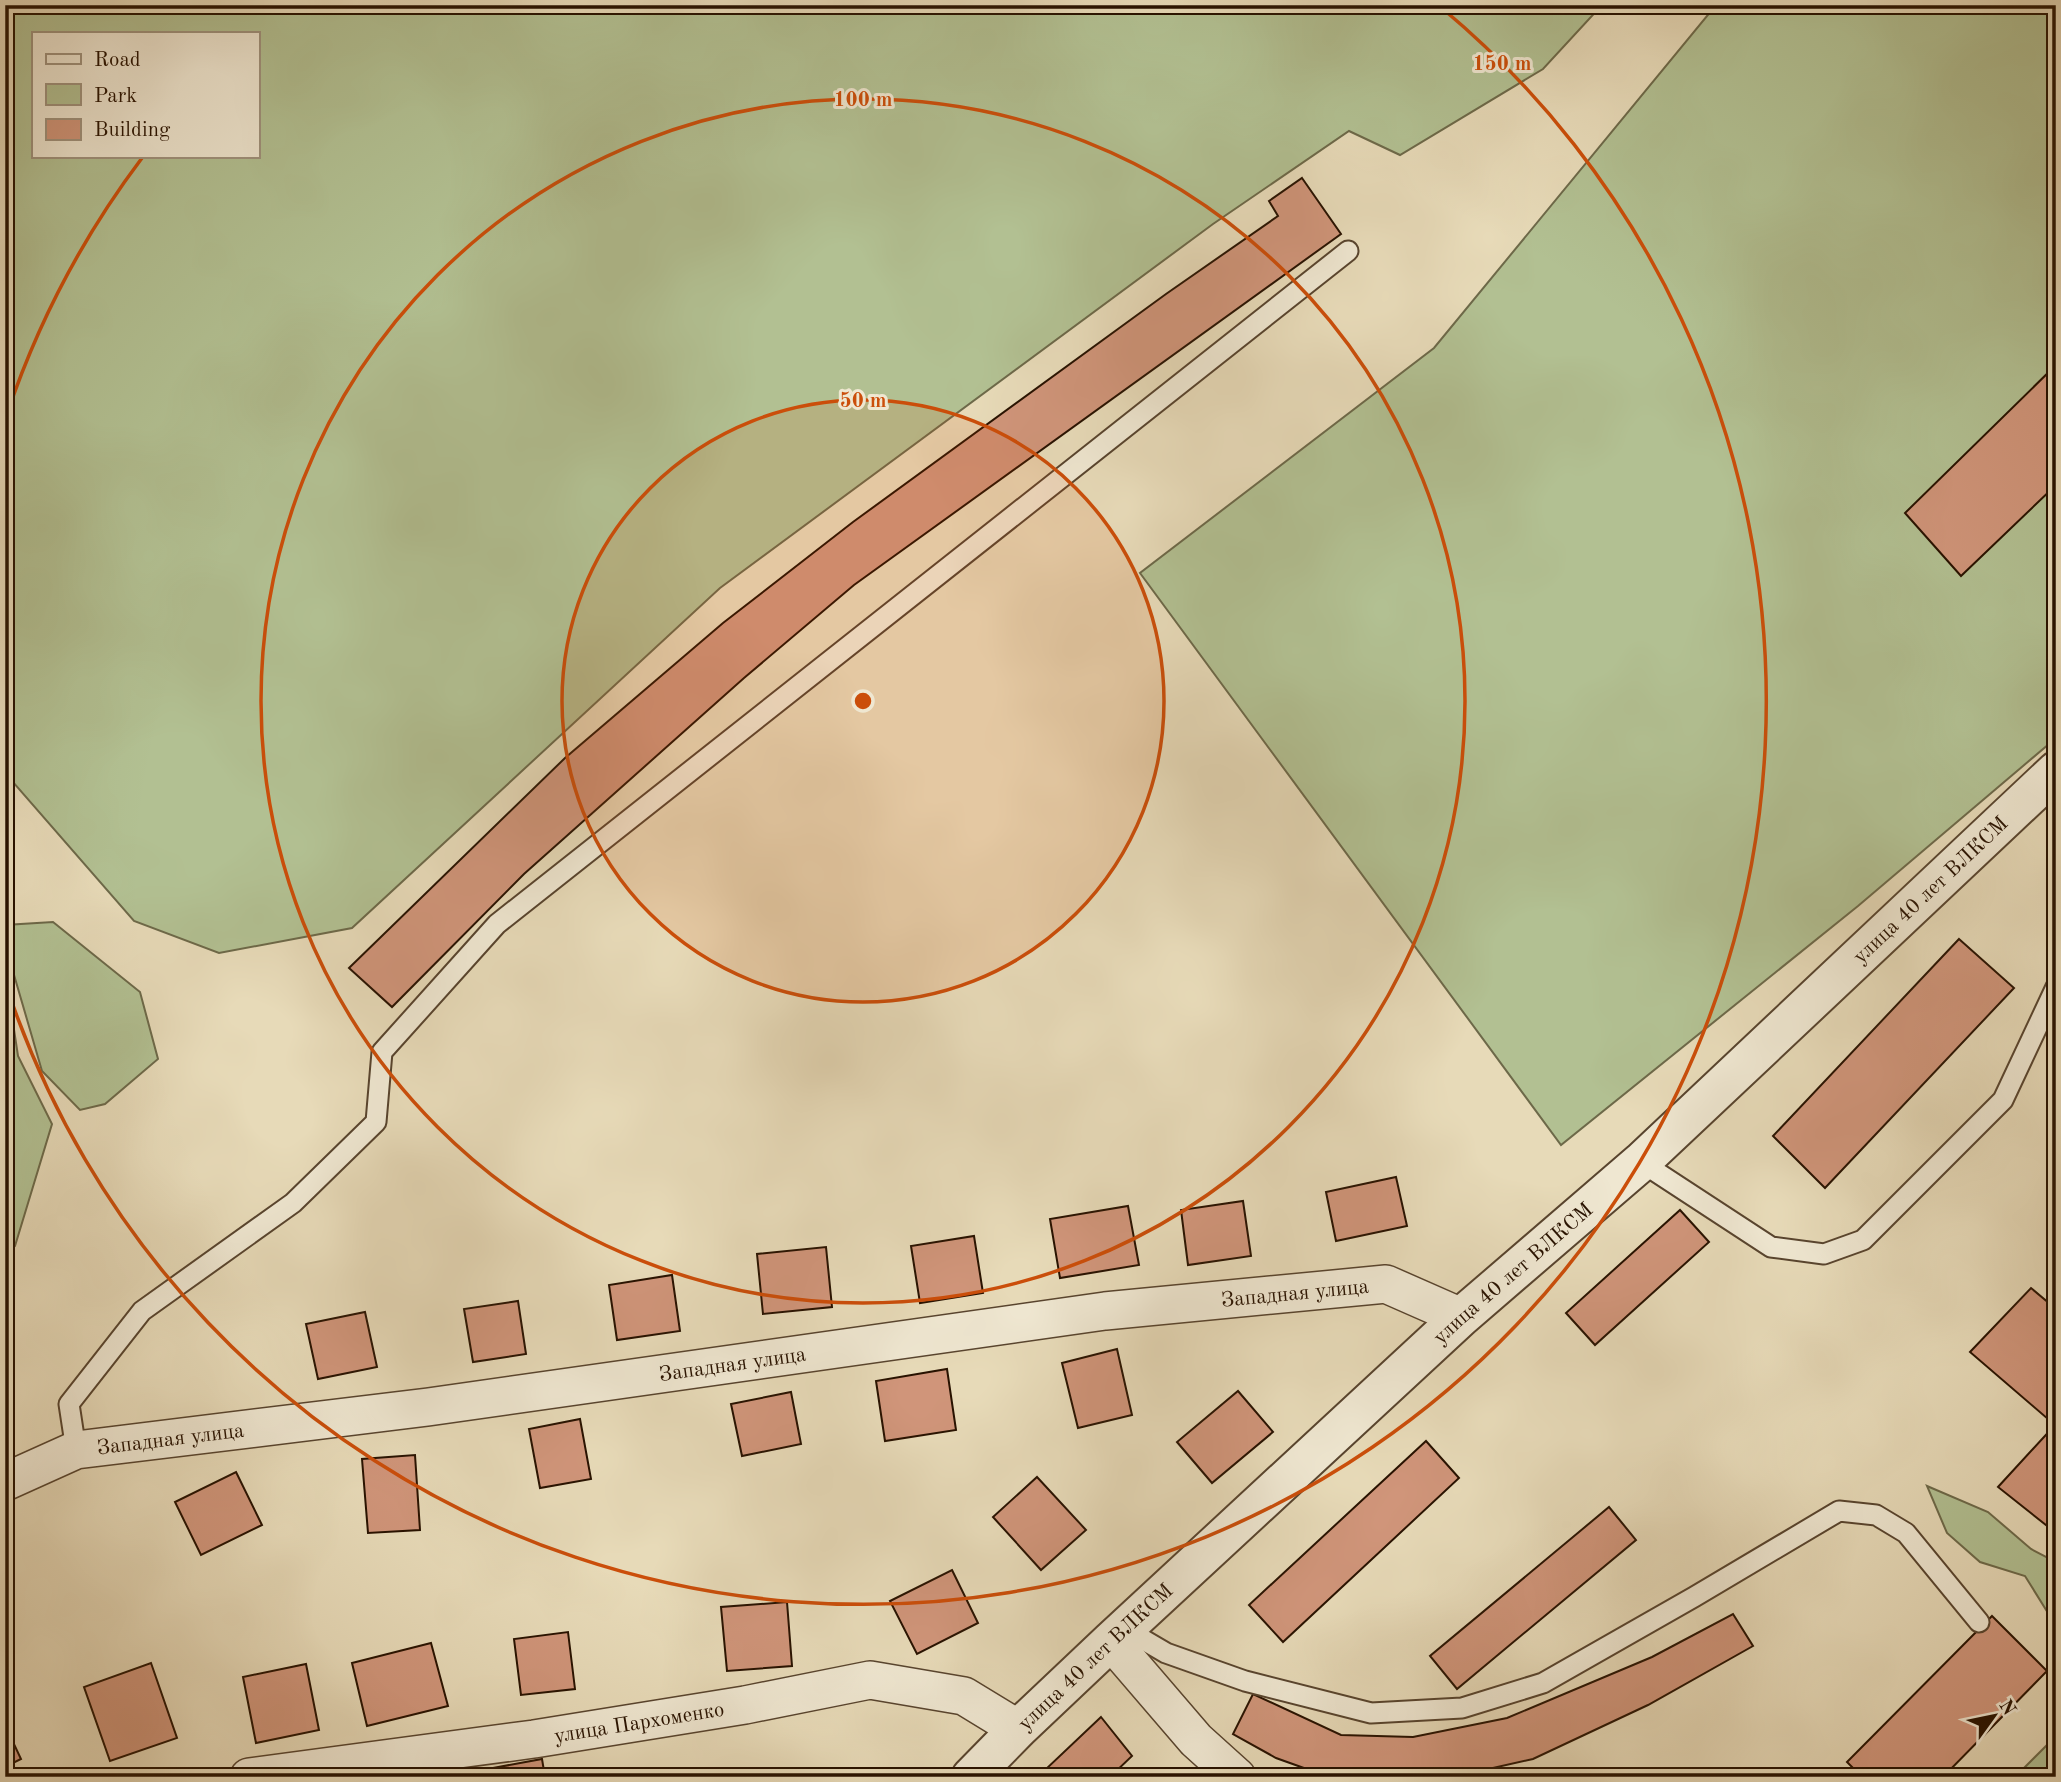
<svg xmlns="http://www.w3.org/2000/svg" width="2061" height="1782" viewBox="0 0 2061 1782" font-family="'Old Standard TT',serif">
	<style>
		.green { fill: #b2c092; stroke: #6d6949; stroke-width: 2; fill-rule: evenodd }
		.building { fill: #d0957a; stroke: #281200; stroke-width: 2 }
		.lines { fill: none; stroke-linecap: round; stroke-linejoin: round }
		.service-casing { stroke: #58442e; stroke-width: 23 }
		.minor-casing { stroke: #58442e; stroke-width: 40 }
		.tertiary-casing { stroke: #58442e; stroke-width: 42 }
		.service { stroke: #efe7d1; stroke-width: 19 }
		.minor { stroke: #efe7d1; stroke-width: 37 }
		.tertiary { stroke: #efe7d1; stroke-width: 38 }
		.ring { fill: none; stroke: #cb4e0a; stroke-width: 3.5 }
		.labels { text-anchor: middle; stroke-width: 6; stroke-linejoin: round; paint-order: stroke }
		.street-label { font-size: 21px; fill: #281200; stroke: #efe7d1 }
		.centre { fill: #cb4e0a; stroke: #efe7d1; stroke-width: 3.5 }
		.ring-label { font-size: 21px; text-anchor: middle; font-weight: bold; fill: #cb4e0a; stroke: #efe7d1; stroke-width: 6; stroke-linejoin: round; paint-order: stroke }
	</style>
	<rect width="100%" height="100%" fill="#e7dab8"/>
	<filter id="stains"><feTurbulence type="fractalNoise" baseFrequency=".00286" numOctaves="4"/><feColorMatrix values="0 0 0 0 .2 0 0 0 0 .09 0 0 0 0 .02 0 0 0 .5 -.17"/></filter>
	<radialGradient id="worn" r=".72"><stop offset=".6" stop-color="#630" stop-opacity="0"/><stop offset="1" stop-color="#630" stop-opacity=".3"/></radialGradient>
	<g class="green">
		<path d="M5 5H1602L1543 69 1400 155 1349 131 1213 224 720 588 352 928 219 953 134 921 5 773ZM33 33H257V156H33Z"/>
		<path d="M1716 5H2056V738L1858 906 1561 1145 1140 573 1434 348Z"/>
		<path d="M53 922 140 992 158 1059 105 1104 80 1110 42 1071 5 944V925Z"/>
		<path d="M5 970 18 1056 52 1124 15 1246 5 1255Z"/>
		<path d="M1927 1486 1988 1512 2031 1549 2056 1562V1617L2048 1613 2025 1576 1980 1562 1947 1533Z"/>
		<path d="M2056 1736V1777H2015Z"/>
	</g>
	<g class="building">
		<path d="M1302 178 1341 234 854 585 744 678 524 874 392 1007 349 968 565 758 723 623 853 522 1166 294 1278 216 1269 201Z"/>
		<path d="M2056 365V485L1961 576 1905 513Z"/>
		<path d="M1959 939 2014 988 1825 1188 1773 1136Z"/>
		<path d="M1396 1177 1407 1226 1336 1241 1326 1192Z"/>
		<path d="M1243 1201 1251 1256 1188 1265 1181 1210Z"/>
		<path d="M1128 1206 1139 1265 1060 1278 1050 1219Z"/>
		<path d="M1680 1210 1709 1242 1595 1345 1566 1313Z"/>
		<path d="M974 1236 983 1293 920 1303 911 1246Z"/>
		<path d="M826 1247 832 1307 763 1314 757 1254Z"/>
		<path d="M672 1275 680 1331 617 1340 609 1285Z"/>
		<path d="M2031 1288 2056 1309V1533L1998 1487 2055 1425 1970 1352Z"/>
		<path d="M518 1301 526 1354 473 1362 464 1309Z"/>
		<path d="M365 1312 377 1367 318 1379 306 1324Z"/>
		<path d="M1117 1349 1132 1415 1078 1428 1062 1363Z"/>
		<path d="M947 1369 956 1430 885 1441 876 1381Z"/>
		<path d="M1238 1391 1273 1432 1212 1483 1177 1442Z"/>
		<path d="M791 1392 801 1444 742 1456 731 1404Z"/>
		<path d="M580 1419 591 1479 540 1488 529 1429Z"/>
		<path d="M1426 1441 1459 1478 1283 1642 1249 1605Z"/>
		<path d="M415 1455 420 1530 368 1533 362 1459Z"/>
		<path d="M236 1472 262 1525 201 1555 175 1502Z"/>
		<path d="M1037 1477 1086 1530 1041 1570 993 1517Z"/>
		<path d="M1609 1507 1636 1540 1457 1689 1430 1656Z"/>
		<path d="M952 1570 978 1623 917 1654 890 1601Z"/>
		<path d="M787 1602 792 1666 727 1671 721 1607Z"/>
		<path d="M1733 1614 1753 1646 1648 1705 1533 1759 1453 1777H1329L1276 1758 1233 1734 1253 1694 1341 1735 1413 1737 1507 1718 1652 1657Z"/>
		<path d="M1992 1616 2047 1671 1943 1777H1862L1847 1762Z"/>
		<path d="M568 1632 575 1689 521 1695 514 1639Z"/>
		<path d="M431 1643 448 1706 367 1726 352 1663Z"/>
		<path d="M151 1663 177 1738 110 1761 84 1687Z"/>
		<path d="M306 1664 319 1730 256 1743 243 1677Z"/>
		<path d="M1101 1717 1132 1756 1110 1777H1052L1046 1769Z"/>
		<path d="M5 1725 21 1759 5 1767Z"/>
		<path d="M542 1759 545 1777H483L482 1770Z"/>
	</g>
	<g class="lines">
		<defs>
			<g id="service">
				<path d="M1641 1162 1771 1247 1824 1254 1863 1240 2003 1100 2056 987"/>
				<path d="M76 1450 69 1404 142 1311 293 1203 376 1122 382 1052 497 924 1348 251"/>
				<path d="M1125 1629 1166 1653 1245 1681 1371 1713 1462 1708 1543 1683 1694 1597 1839 1511 1876 1515 1906 1533 1979 1622"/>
			</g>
			<g id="minor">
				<path id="s1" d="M5 1482 76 1450 428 1407 1105 1311 1386 1284 1461 1317"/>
				<path d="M1111 1641 1196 1740 1237 1777"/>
				<path id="s2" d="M249 1777 534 1739 745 1705 870 1680 964 1696 1018 1729"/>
			</g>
			<g id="tertiary">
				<path id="s3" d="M971 1777 1018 1729 1111 1641 1461 1317 1641 1162 2056 771"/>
			</g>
		</defs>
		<use href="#service" class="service-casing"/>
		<use href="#minor" class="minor-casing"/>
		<use href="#tertiary" class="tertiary-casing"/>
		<use href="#service" class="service"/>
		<use href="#minor" class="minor"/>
		<use href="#tertiary" class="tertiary"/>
	</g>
	<circle cx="863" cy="701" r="301" fill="#cb4e0a" fill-opacity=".12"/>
	<g class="ring">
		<circle cx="863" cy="701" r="301"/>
		<circle cx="863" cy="701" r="602"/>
		<path d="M7 414A903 903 0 0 1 142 158M1443 9A903 903 0 1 1 7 988"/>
	</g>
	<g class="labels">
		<g class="street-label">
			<text dy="7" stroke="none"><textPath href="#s3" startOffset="1307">улица 40 лет ВЛКСМ</textPath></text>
			<text dy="7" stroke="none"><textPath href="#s3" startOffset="740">улица 40 лет ВЛКСМ</textPath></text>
			<text dy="7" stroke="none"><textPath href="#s1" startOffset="1307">Западная улица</textPath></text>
			<text dy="7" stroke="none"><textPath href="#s1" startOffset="740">Западная улица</textPath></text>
			<text dy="7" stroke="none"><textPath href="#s1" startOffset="173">Западная улица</textPath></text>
			<text dy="7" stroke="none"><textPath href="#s3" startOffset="173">улица 40 лет ВЛКСМ</textPath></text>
			<text dy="7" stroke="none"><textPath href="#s2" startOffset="394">улица Пархоменко</textPath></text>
		</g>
	</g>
	<circle cx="863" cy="701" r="10" class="centre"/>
	<g class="ring-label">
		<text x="1502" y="70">150 m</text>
		<text x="863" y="106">100 m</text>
		<text x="863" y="407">50 m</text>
	</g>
	<rect width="2061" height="1782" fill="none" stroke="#e7dab8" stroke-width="28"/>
	<rect x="7" y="7" width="2047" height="1768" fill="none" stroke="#281200" stroke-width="3.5"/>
	<rect x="14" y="14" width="2033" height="1754" fill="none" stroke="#281200" stroke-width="2"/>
	<rect x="32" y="32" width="228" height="126" fill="#efe7d1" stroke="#9f927d" stroke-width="2"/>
	<rect x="46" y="54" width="35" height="10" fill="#efe7d1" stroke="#9f927d" stroke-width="2"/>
	<text x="94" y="66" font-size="21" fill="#281200">Road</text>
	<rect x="46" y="84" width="35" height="21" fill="#b2c092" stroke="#9f927d" stroke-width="2"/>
	<text x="94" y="102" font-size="21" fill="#281200">Park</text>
	<rect x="46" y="119" width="35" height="21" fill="#d0957a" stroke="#9f927d" stroke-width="2"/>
	<text x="94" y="136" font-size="21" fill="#281200">Building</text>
	<g transform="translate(1994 1716) rotate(57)" stroke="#efe7d1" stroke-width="5" paint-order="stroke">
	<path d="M0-5L12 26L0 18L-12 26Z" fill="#281200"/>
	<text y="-10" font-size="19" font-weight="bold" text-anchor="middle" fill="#281200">N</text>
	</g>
	<rect width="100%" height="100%" filter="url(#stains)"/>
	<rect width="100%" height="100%" fill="url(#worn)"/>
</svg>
